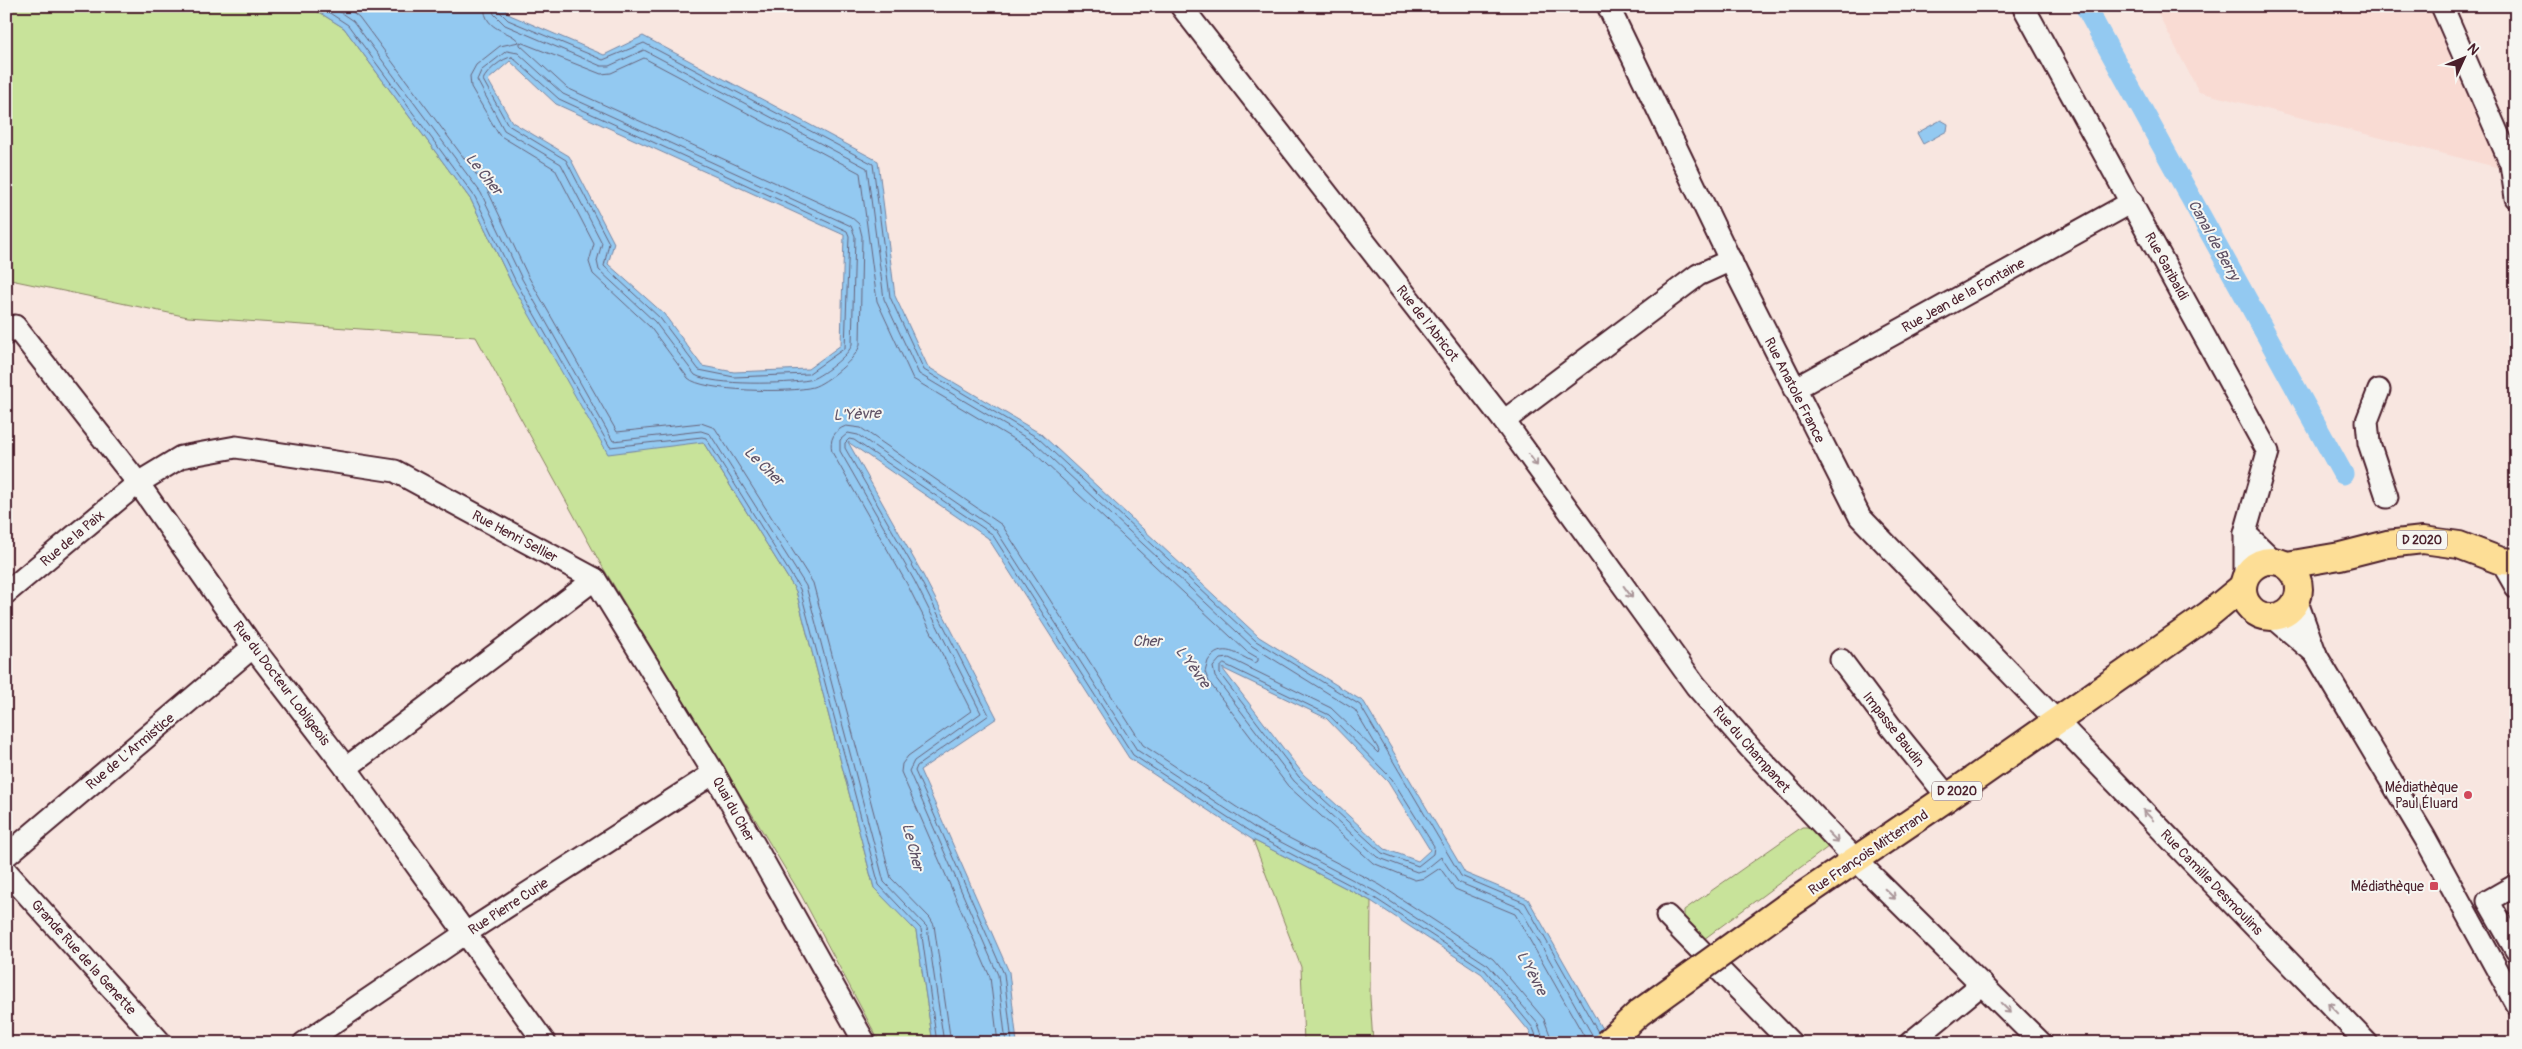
<svg xmlns="http://www.w3.org/2000/svg" width="2522" height="1049" viewBox="0 0 2522 1049" font-family="Pangolin,sans-serif">
	<style>
		.built { fill: #f9dbd3 }
		.green { fill: #c8e39a; stroke: #898162 }
		.water { fill: #93c9f1; stroke: #7685a2; fill-rule: evenodd }
		.lines { fill: none; stroke-linecap: round; stroke-linejoin: round }
		.shore { stroke: #67637a; stroke-width: 1 }
		.canal { stroke: #93c9f1; stroke-width: 21 }
		.minor-casing { stroke: #4a1f2b; stroke-width: 25 }
		.major-casing { stroke: #4a1f2b; stroke-width: 30 }
		.minor { stroke: #f6f6f2; stroke-width: 21 }
		.major { stroke: #fdde96; stroke-width: 26 }
		.major-bridge-casing { stroke: #4a1f2b; stroke-width: 30; stroke-linecap: butt }
		.major-bridge { stroke: #fdde96; stroke-width: 26 }
		.oneway { stroke: #a99598 }
		.poi-dot { fill: #d1495b; stroke: #f6f6f2; stroke-width: 2 }
		.labels { text-anchor: middle; stroke-width: 4; stroke-linejoin: round; paint-order: stroke }
		.shield { fill: #f6f6f2; stroke: #7e6067; stroke-width: 1 }
		.shield-label { font-size: 12px; font-weight: bold; fill: #4a1f2b }
		.street-label { font-size: 14px; fill: #4a1f2b; stroke: #f6f6f2 }
		.poi-label { font-size: 14px; fill: #4a1f2b; stroke: #f6f6f2; text-anchor: end }
		.water-label { font-size: 15px; font-style: italic; fill: #605266; stroke: #f6f6f2 }
	</style>
	<rect width="100%" height="100%" fill="#f8e6e0"/>
	<filter id="ink" filterUnits="userSpaceOnUse"><feTurbulence type="fractalNoise" baseFrequency=".02" numOctaves="2"/><feDisplacementMap in="SourceGraphic" scale="10" xChannelSelector="R" yChannelSelector="G"/><feConvolveMatrix kernelMatrix="1 2 1 2 8 2 1 2 1" color-interpolation-filters="sRGB"/></filter>
	<g filter="url(#ink)">
		<path class="built" d="M2154 6H2428L2500 168 2199 92Z"/>
		<g class="green">
			<path d="M6 6H309L344 28 471 200 512 284 703 442 796 591 874 888 916 930 933 1043H880L801 895 599 561 476 337 188 317 6 279Z"/>
			<path d="M1802 827H1811L1828 847 1704 939 1684 917V910Z"/>
			<path d="M1253 840 1371 901 1370 997 1373 1043H1304L1301 967Z"/>
		</g>
		<g class="water">
			<path d="M309 6H502L510 15 604 55 643 36 878 161 895 296 928 367 1041 434 1259 637 1364 702 1465 873 1528 899 1610 1043H1535L1529 1031 1482 974 1371 901 1253 840 1129 758 988 538 848 442 923 575 997 718 920 770 1009 972 1017 1043H933L916 931 874 888 796 591 703 442 608 454 512 284 471 200 344 28ZM510 61 556 104 844 235 841 345 808 369 734 372 702 366 664 314 608 264 614 243 569 156 512 122 488 80ZM1222 668 1326 718 1388 782 1430 850 1418 861 1385 849 1303 774Z"/>
			<path d="M1941 120 1948 124 1947 131 1923 144 1917 133Z"/>
		</g>
		<g class="lines">
			<g class="shore">
				<path d="M319 6 348 25 475 197 516 282 610 447 702 437 706 438 800 589 879 885 921 929 937 1043"/>
				<path d="M331 6 353 21 481 193 522 279 613 441 701 431 710 434 806 586 884 882 927 927 944 1043"/>
				<path d="M345 6 359 17 487 189 528 276 617 432 701 423 715 428 813 583 891 878 930 918 934 925 951 1043"/>
				<path d="M484 6C485 33 510 29 519 42L500 46 476 65 470 76 471 87 499 135 555 169 594 244 589 262 593 274 650 327 688 378C702 392 792 393 813 387 826 383 858 358 860 344L862 236 859 224 851 217 567 88 520 45V42L601 74 611 73 644 58 860 173 877 301 913 379 1030 449 1246 651 1258 658V661L1255 663C1239 655 1221 641 1208 661L1205 672 1209 682 1288 786 1373 863 1415 880 1425 878 1440 868 1455 889 1515 914 1588 1043"/>
				<path d="M492 6 494 14 505 25 601 66H609L644 50 867 168 884 299 919 374 1035 443 1252 646 1355 710 1379 750 1378 753 1331 708 1229 658 1220 659 1213 667 1215 677 1294 781 1377 857 1417 872 1425 870 1441 857 1458 882 1520 908 1594 1038"/>
				<path d="M498 6 499 11 508 20 603 60 644 43 873 164 890 297 924 370 1038 438 1256 641 1360 705 1461 876 1525 903 1598 1032"/>
				<path d="M507 51 518 53 563 94 851 226 855 236 852 344C851 354 819 378 809 380 787 384 714 386 695 375L655 322 599 270 597 261 602 243 561 164 504 130 477 80 481 71Z"/>
				<path d="M512 57 559 99 847 231 849 236 845 348 808 374 734 377 699 370 660 318 604 266 609 243 566 160 508 125 483 80C486 72 503 57 512 57Z"/>
				<path d="M1224 664 1329 715 1392 779 1434 846 1433 854 1418 866 1382 853 1299 777 1220 674V668Z"/>
				<path d="M998 1043 990 977 901 772 902 764 908 756 971 711 907 584 832 452C829 440 834 430 846 426L861 428 1002 525 1143 745 1262 824 1380 885 1493 959 1544 1019 1553 1043"/>
				<path d="M1006 1043 998 975 909 771 914 761 981 713 914 580 840 451V440L848 433 858 435 996 530 1137 750 1258 830 1376 892 1488 965 1538 1024 1545 1043"/>
				<path d="M1012 1043 1004 974 915 771 917 766 989 715 919 577 845 448V443L849 439 854 440 992 534 1133 755 1255 835 1373 897 1485 970 1533 1028 1539 1043"/>
			</g>
			<path class="canal" d="M2085 6 2343 474"/>
			<defs>
				<g id="minor">
					<path d="M1181 6 1504 421 1698 275 1731 260"/>
					<path d="M1608 6 1738 276 1860 517 2367 1043"/>
					<path d="M2023 6 2268 452 2245 533V576"/>
					<path d="M2442 6 2511 164 2516 198"/>
					<path d="M6 334 15 326 138 483 253 647 346 768 545 1043"/>
					<path d="M1794 389 2132 202"/>
					<path d="M2379 390 2367 421 2369 443 2387 497"/>
					<path d="M1504 421 1696 686 1751 749 1856 860 2041 1043"/>
					<path d="M2245 533 2273 560"/>
					<path d="M2501 561 2516 587"/>
					<path d="M595 579 714 773 865 1043"/>
					<path d="M6 593 138 483 181 457 236 447 395 471 595 579 346 768"/>
					<path d="M2297 602 2316 655 2425 838 2516 1004"/>
					<path d="M2274 618 2316 654"/>
					<path d="M1841 660 1891 727 1948 797"/>
					<path d="M6 856 253 647"/>
					<path d="M6 871 161 1043"/>
					<path d="M2516 885 2488 901 2516 950"/>
					<path d="M1667 916 1791 1043"/>
					<path d="M304 1043 466 933 714 773"/>
					<path d="M1910 1043 1982 984"/>
				</g>
				<g id="major">
					<circle cx="2271" cy="589" r="28"/>
					<path d="M2287 565 2340 556 2387 544 2423 540 2459 545 2501 561 2516 562"/>
					<path d="M1786 907 1948 797 2208 615 2242 587"/>
				</g>
			</defs>
			<use href="#minor" class="minor-casing"/>
			<use href="#major" class="major-casing"/>
			<use href="#minor" class="minor"/>
			<use href="#major" class="major"/>
			<defs>
				<path id="major-bridge" d="M1607 1043 1639 1013 1786 907"/>
			</defs>
			<use href="#major-bridge" class="major-bridge-casing"/>
			<use href="#major-bridge" class="major-bridge"/>
		</g>
		<defs><path id="oneway-shaft" d="M-6 0H5M1.5-3L5.5 0L1.5 3" fill="none" stroke-width="1.6" stroke-linecap="round" stroke-linejoin="round" transform="scale(1.25)"/></defs>
		<g class="oneway">
			<use href="#oneway-shaft" transform="translate(1533 460) rotate(54)"/>
			<use href="#oneway-shaft" transform="translate(1628 592) rotate(54)"/>
			<use href="#oneway-shaft" transform="translate(2148 815) rotate(-134)"/>
			<use href="#oneway-shaft" transform="translate(1833 837) rotate(45)"/>
			<use href="#oneway-shaft" transform="translate(1890 894) rotate(44)"/>
			<use href="#oneway-shaft" transform="translate(2006 1008) rotate(45)"/>
			<use href="#oneway-shaft" transform="translate(2333 1008) rotate(-134)"/>
		</g>
	</g>
	<g class="poi-dot">
		<circle cx="2468" cy="795" r="5"/>
		<rect x="2429" y="881" width="10" height="10" rx="2.5"/>
	</g>
	<g class="labels">
		<g class="shield">
			<rect x="2397" y="530.5" width="50" height="19" rx="4"/>
			<rect x="1932" y="781.5" width="50" height="19" rx="4"/>
		</g>
		<g class="shield-label">
			<text x="2422" y="544">D 2020</text>
			<text x="1957" y="795">D 2020</text>
		</g>
		<g class="street-label">
			<text transform="translate(2167 266) rotate(61)" y="5">Rue Garibaldi</text>
			<text transform="translate(1963 295) rotate(-29)" y="5">Rue Jean de la Fontaine</text>
			<text transform="translate(1428 323) rotate(52)" y="5">Rue de l'Abricot</text>
			<text transform="translate(1795 390) rotate(63)" y="5">Rue Anatole France</text>
			<text transform="translate(515 536) rotate(28)" y="5">Rue Henri Sellier</text>
			<text transform="translate(72 538) rotate(-40)" y="5">Rue de la Paix</text>
			<text transform="translate(282 683) rotate(53)" y="5">Rue du Docteur Lobligeois</text>
			<text transform="translate(1894 729) rotate(52)" y="5">Impasse Baudin</text>
			<text transform="translate(1752 749) rotate(49)" y="5">Rue du Champanet</text>
			<text transform="translate(130 751) rotate(-40)" y="5">Rue de L'Armistice</text>
			<text transform="translate(734 809) rotate(61)" y="5">Quai du Cher</text>
			<text transform="translate(1868 852) rotate(-34)" y="5">Rue François Mitterrand</text>
			<text transform="translate(2212 882) rotate(46)" y="5">Rue Camille Desmoulins</text>
			<text transform="translate(508 906) rotate(-33)" y="5">Rue Pierre Curie</text>
			<text transform="translate(84 957) rotate(48)" y="5">Grande Rue de la Genette</text>
		</g>
		<g class="poi-label">
			<text x="2458" y="792">Médiathèque<tspan x="2458" dy="16">Paul Éluard</tspan></text>
			<text x="2424" y="891">Médiathèque</text>
		</g>
		<g class="water-label">
			<text transform="translate(484 174) rotate(51)" y="5">Le Cher</text>
			<text transform="translate(2214 240) rotate(61)" y="5">Canal de Berry</text>
			<text transform="translate(857 414) rotate(-3)" y="5">L'Yèvre</text>
			<text transform="translate(764 466) rotate(44)" y="5">Le Cher</text>
			<text x="1147" y="646">Cher</text>
			<text transform="translate(1193 667) rotate(54)" y="5">L'Yèvre</text>
			<text transform="translate(913 847) rotate(76)" y="5">Le Cher</text>
			<text transform="translate(1532 973) rotate(62)" y="5">L'Yèvre</text>
		</g>
	</g>
	<rect width="2522" height="1049" fill="none" stroke="#f6f6f2" stroke-width="25"/>
	<rect x="12" y="12" width="2497" height="1024" fill="none" stroke="#4a1f2b" stroke-width="2" filter="url(#ink)"/>
	<g transform="translate(2464 58) rotate(46)" stroke="#f6f6f2" stroke-width="4" paint-order="stroke">
	<path d="M0-4L9 19L0 12L-9 19Z" fill="#4a1f2b"/>
	<text y="-8" font-size="14" font-weight="bold" text-anchor="middle" fill="#4a1f2b">N</text>
	</g>
</svg>
